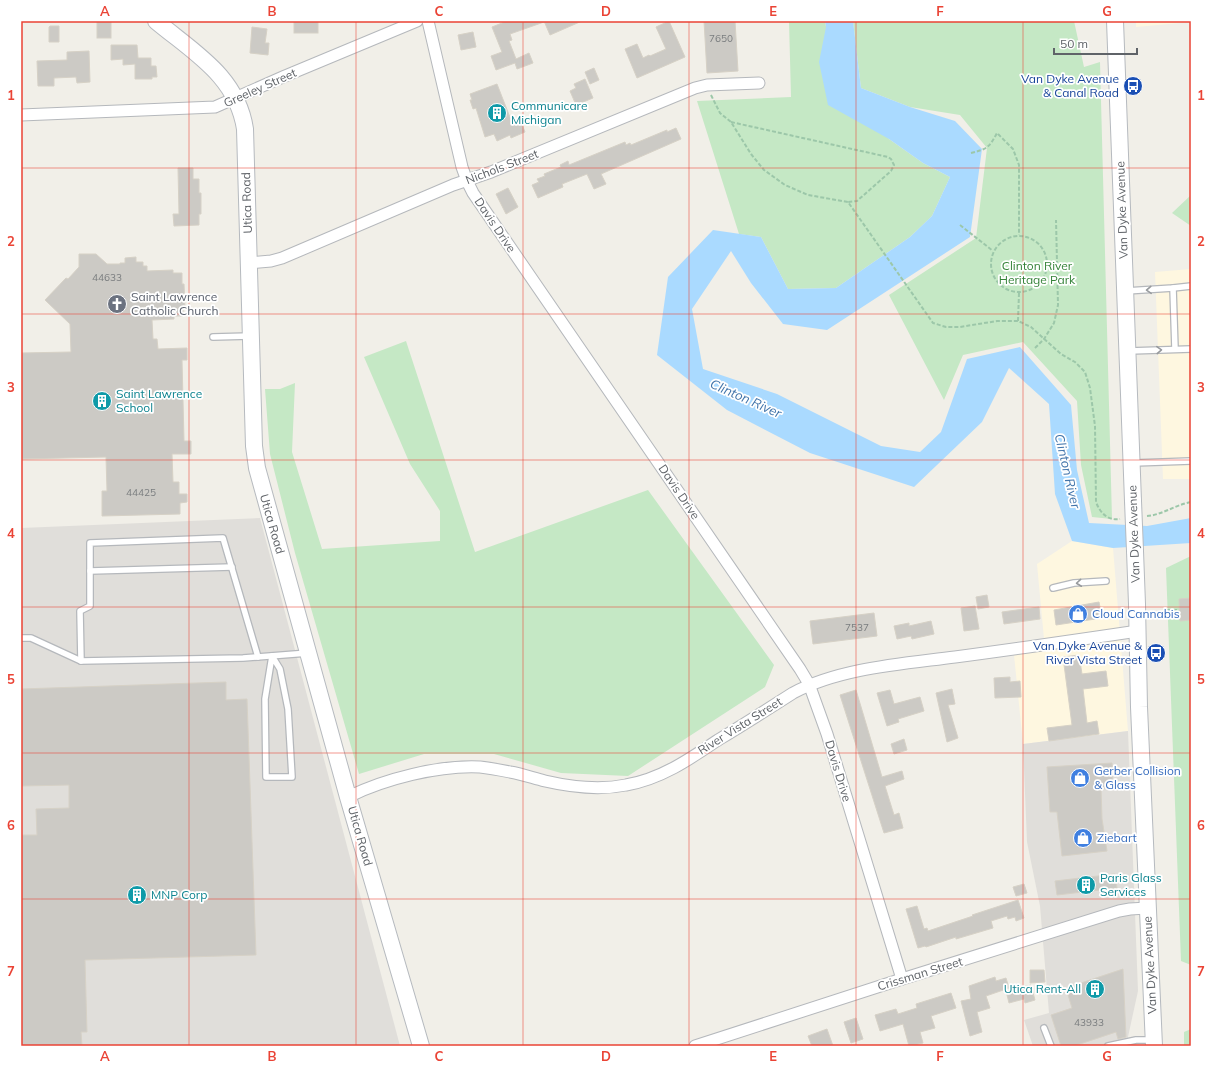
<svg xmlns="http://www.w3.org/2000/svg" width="1212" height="1067" viewBox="0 0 1212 1067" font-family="Mulish,sans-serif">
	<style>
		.commercial { fill: #fef7e0 }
		.industrial { fill: #e0deda }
		.green { fill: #c5e8c5 }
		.water { fill: #aadaff }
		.building { fill: #cccac5; stroke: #d6d1c6 }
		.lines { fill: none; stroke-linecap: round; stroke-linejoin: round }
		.lane-casing { stroke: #b5b8bc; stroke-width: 8 }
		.street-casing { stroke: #b5b8bc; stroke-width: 13 }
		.secondary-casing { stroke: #b6babf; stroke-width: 18 }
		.path { stroke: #9cc7a9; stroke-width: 2; stroke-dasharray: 4 2; stroke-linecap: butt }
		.lane { stroke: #fff; stroke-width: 5.5 }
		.street { stroke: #fff; stroke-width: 11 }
		.secondary { stroke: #fff; stroke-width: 16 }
		.secondary-bridge-casing { stroke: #b6babf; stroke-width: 18; stroke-linecap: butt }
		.secondary-bridge { stroke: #fff; stroke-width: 16 }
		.oneway { stroke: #979a9d }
		.grid { fill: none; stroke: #ea4335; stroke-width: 1; stroke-opacity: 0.55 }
		.labels { text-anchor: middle; stroke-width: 3.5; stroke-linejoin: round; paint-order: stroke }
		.number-label { font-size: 10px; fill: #7a7d7f }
		.transit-label { font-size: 12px; fill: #164399; stroke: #fff; text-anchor: end }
		.street-label { font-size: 12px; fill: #5f6368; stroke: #fff }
		.culture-label { font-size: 12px; fill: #0d838f; stroke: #fff; text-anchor: start }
		.park-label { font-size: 12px; fill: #348238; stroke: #fff }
		.worship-label { font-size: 12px; fill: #5b616d; stroke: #fff; text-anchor: start }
		.shop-label { font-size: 12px; fill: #366cbe; stroke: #fff; text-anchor: start }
		.water-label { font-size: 13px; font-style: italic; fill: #4174aa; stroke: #fff }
		.neatline { fill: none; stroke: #ea4335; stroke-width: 1.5 }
		.grid-label { font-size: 13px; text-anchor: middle; font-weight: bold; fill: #ea4335 }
	</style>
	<rect width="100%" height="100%" fill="#f1efe8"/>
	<g class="commercial">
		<path d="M1136 21H1191V22L1136 27Z"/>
		<path d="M1191 269V479H1163L1155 272Z"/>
		<path d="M1072 541 1113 548 1128 731 1023 744 1013 645 1044 639 1037 564Z"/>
	</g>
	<g class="industrial">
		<path d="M260 518 400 1046H21V528Z"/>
		<path d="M1128 731 1138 991 1126 1046H1033L1024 1020 1049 1013 1040 906 1027 842 1023 744Z"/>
	</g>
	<g class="green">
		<path d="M789 21H825L826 27 889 139 923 163 950 177 932 216 910 237 836 288 788 289 761 237 739 234 697 101 791 97Z"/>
		<path d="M853 21H1074L1084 67 1100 62 1112 519 1092 517 1081 465 1077 401 1023 342 963 355 944 400 889 295 976 238 987 148 960 115 910 107 861 88Z"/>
		<path d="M1191 195V226L1172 213Z"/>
		<path d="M406 341 475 552 648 490 774 665 765 687 628 776 561 773 494 754H424L359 774 295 553 270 454 265 389H280L295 383 292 452 322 549 440 541V511L410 464 364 357Z"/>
		<path d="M1191 556V965L1181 961 1166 568Z"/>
		<path d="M1191 1029V1046H1184V1032Z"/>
	</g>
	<path class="water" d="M825 21H853L861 88 910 107 955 121 982 149 970 237 827 330 783 324 751 283 731 251 692 309 703 369 777 394 881 446 920 452 941 432 967 359 1020 347 1071 405 1077 470 1089 523 1147 526 1191 518V543L1113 548 1072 541 1055 494 1049 404 1009 368 982 422 914 487 810 453 727 410 657 355 668 277 713 230 761 237 788 289 836 288 910 237 932 216 950 177 923 163 889 139 828 105 819 62 826 27Z"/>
	<g class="building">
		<rect x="97" y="21" width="14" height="17"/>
		<rect x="294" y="21" width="24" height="12"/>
		<path d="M507 21H544V22L510 34 512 40 509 41 516 59 529 53 533 63 517 69 515 63 496 70 491 56 502 52 492 27Z"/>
		<path d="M544 21H582L550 35Z"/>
		<path d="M669 21 685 57 637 78 625 49 637 44 643 58 649 55 650 56 666 49 656 27Z"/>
		<path d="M704 21H735L738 71 707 73Z"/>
		<path d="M50 26H59V42H49V27Z"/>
		<path d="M252 27 267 29 265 43H269L268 55 250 53Z"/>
		<path d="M473 32 476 47 461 50 458 35Z"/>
		<path d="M111 45H137L138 58H151V66H156L157 77H152V79H135V64L123 65V59L111 60Z"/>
		<path d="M89 51 90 82 77 83 76 77 54 78V86H38L37 61 67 60V52Z"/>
		<path d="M594 68 599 80 590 84 585 72Z"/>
		<path d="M585 79 593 98 576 105 570 91 576 88 574 84Z"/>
		<path d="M497 84 513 125 521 122 525 132 511 138 510 135 497 141 494 134 485 137 476 108 473 109 470 100H472L470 94Z"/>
		<path d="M676 128 681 139 601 174 606 184 594 189 587 174 562 184 563 187 538 198 532 185 539 182 537 179 545 176 544 174 561 167 560 165 568 161 569 165 625 142 626 145 630 143 631 145 667 130V132Z"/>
		<path d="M178 168H193V179H199V193H201V214H199V225L174 226 173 214H179Z"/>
		<path d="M508 188 518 207 506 214 496 194Z"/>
		<path d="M79 254H96L107 264H120V263H125V258L136 257V262H143V266H147V271L173 270V273H182V284H184L185 308H183V316H174V319L152 320 153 339H157L158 349 187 348V360H182L184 441H191V454H172L173 482H179V494H187V502L180 503V514L102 516V491H107L106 457 21 459V353L71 352 70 324 45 300 66 278 68 279 79 267Z"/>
		<path d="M987 595 989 607 978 609 976 597Z"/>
		<path d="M1191 598V620L1180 621 1179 599Z"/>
		<path d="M1099 602 1102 618 1056 625 1054 610Z"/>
		<path d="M975 606 979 629 964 631 961 608Z"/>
		<path d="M1039 607 1040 619 1004 624 1002 612Z"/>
		<path d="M874 613 877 636 813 644 810 621Z"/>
		<path d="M931 621 934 634 912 639 911 636 897 639 894 626 909 623V626Z"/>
		<path d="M1079 655 1082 674 1106 671 1108 686 1083 689 1087 723 1097 721 1099 734 1049 741 1047 728 1072 725 1063 657Z"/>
		<path d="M1010 677V682L1020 681 1021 697 995 698 994 678Z"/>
		<path d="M226 682V700L247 699 256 955 85 960 87 1032H81L82 1046H21V835H37L36 809 69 808V785L21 786V689Z"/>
		<path d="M952 689 955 704 948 705 958 738 947 742 936 693Z"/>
		<path d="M856 690 882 777 902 771 904 779 885 786 894 815 899 813 903 828 884 833 840 695Z"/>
		<path d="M890 690 894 704 920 697 924 711 898 719 899 722 887 726 877 693Z"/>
		<path d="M904 739 907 750 894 754 891 744Z"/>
		<path d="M1112 763 1113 788 1101 789 1102 819 1107 851 1062 856 1057 812H1050L1047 767Z"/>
		<path d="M1115 874 1117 888 1057 895 1055 881Z"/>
		<path d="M1024 884 1027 893 1016 896 1013 887Z"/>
		<path d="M1018 900 1024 918 1016 921 1015 917 1008 919 1007 916 991 921 993 928 956 939V937L926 947 925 946 918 948 906 909 917 906 924 929 927 928 928 931 973 916 972 915Z"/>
		<path d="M1123 969 1126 1037 1118 1039 1116 1032 1074 1046H1061L1051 1015 1072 1008 1066 988Z"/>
		<path d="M1030 970H1044L1045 982 1030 983Z"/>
		<path d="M995 977 996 981 1006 978 1009 988 986 996 990 1008 977 1012 982 1032 970 1036 961 1001 971 999 969 986Z"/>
		<path d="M1031 985 1035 1000 1025 1003 1024 999 1009 1003 1006 991Z"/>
		<path d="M951 993 956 1008 931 1016 935 1028 920 1032 923 1043 909 1046 903 1024 880 1031 875 1015 896 1009 898 1014 917 1008 916 1004Z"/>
		<path d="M856 1018 863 1039 851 1043 844 1022Z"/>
		<path d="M827 1029 833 1046H812L808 1036Z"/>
	</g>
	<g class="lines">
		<defs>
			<g id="lane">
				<path d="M1173 288 1175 349"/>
				<path d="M1126 291 1173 288 1191 286"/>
				<path d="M213 337 250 336"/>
				<path d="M1129 351 1191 349"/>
				<path d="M1133 463 1191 461"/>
				<path d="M90 571 232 567"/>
				<path d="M1053 588 1074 583 1106 581"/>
				<path d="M21 638H31L81 661 243 658 308 653"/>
				<path d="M272 656 280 669 288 709 292 777H266L265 699Z"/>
				<path d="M81 661 80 611 90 606V543L223 538 258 657"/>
				<path d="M1044 1028 1051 1046"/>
				<path d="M1108 1046 1136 1040H1152"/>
			</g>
			<g id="street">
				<path d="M428 21 462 167 467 181 473 193 800 669 809 684 827 734 902 979"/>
				<path d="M21 115 215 107 285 76 417 21"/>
				<path d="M249 263 271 261 282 258 453 185 491 172 695 88 707 85 759 83"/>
				<path d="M348 797C384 779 439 765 480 767 490 768 500 770 510 772 522 774 533 778 545 781 571 787 601 790 626 785 661 779 690 759 718 740 743 725 768 709 793 693 840 668 902 664 955 657 1016 649 1077 640 1138 631"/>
				<path d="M695 1046 902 979 1119 911 1130 909 1147 908"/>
			</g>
			<g id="secondary">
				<path d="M156 21C193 52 237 76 245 129L254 446 257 468 348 797 421 1046"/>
				<path d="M1115 21 1133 501"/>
				<path d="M1135 551 1137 604 1139 707 1154 1046"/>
			</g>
		</defs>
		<use href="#lane" class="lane-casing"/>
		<use href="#street" class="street-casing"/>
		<use href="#secondary" class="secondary-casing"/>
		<g class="path">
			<path d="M711 95 720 113 731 122 751 154 764 170 785 185 808 195 848 202 933 323 946 327H960L997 321H1018L1031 327 1061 354 1075 362 1085 372 1090 388 1095 426 1096 502C1100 513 1108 521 1120 519"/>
			<path d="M731 122 888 157 891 159 894 165 891 171 857 201 848 202"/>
			<path d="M971 153C987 149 989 148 997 133L1013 149 1019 165V235"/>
			<path d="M960 225 993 251"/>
			<circle cx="1019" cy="264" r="28"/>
			<path d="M1048 264H1057"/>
			<path d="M1018 321 1019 293"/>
			<path d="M1035 348 1044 339 1054 323 1058 305 1056 220"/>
			<path d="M1147 516C1162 515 1175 505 1191 502"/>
			<path d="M1167 610H1179"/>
		</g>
		<use href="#lane" class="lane"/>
		<use href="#street" class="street"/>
		<use href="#secondary" class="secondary"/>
		<defs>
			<path id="secondary-bridge" d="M1133 501 1135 551"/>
		</defs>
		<use href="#secondary-bridge" class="secondary-bridge-casing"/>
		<use href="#secondary-bridge" class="secondary-bridge"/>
	</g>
	<defs><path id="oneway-chevron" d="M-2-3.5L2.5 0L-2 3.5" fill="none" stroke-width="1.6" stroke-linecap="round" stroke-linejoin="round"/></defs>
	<g class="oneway">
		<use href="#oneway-chevron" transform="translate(1149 290) rotate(177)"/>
		<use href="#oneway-chevron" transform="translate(1159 350) rotate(-3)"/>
		<use href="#oneway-chevron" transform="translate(1079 583) rotate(174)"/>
	</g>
	<path class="grid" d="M189 21V1046M356 21V1046M523 21V1046M689 21V1046M856 21V1046M1023 21V1046M21 168H1191M21 314H1191M21 460H1191M21 607H1191M21 753H1191M21 899H1191"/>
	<defs>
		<symbol id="bus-disc" viewBox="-11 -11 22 22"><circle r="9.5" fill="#1a4fb4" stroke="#fff"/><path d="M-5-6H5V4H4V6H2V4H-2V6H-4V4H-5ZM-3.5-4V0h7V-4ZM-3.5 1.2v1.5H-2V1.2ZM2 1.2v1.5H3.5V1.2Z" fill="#fff"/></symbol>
		<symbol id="building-disc" viewBox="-11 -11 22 22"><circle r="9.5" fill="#0f9aa8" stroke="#fff"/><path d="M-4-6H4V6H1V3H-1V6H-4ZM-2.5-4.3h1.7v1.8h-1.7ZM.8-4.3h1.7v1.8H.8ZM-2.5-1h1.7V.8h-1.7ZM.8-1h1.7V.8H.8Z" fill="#fff"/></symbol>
		<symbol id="church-disc" viewBox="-11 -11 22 22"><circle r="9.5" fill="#6b7280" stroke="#fff"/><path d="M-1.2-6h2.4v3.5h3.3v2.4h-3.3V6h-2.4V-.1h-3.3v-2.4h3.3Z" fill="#fff"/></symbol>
		<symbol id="shop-disc" viewBox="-11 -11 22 22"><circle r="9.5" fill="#3f7fe0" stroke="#fff"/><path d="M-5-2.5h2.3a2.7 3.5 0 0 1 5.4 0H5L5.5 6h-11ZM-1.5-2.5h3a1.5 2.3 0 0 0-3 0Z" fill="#fff"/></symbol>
	</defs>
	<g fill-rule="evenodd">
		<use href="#bus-disc" x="1122" y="75" width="22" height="22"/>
		<use href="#building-disc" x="486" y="102" width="22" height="22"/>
		<use href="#church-disc" x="106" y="293" width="22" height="22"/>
		<use href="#building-disc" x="91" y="390" width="22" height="22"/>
		<use href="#shop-disc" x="1067" y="603" width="22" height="22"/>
		<use href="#bus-disc" x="1145" y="642" width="22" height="22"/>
		<use href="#shop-disc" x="1069" y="767" width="22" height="22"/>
		<use href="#shop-disc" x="1072" y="827" width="22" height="22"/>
		<use href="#building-disc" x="1075" y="874" width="22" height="22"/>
		<use href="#building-disc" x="126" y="884" width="22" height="22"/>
		<use href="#building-disc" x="1084" y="978" width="22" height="22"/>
	</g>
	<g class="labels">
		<g class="number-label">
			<text x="721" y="42">7650</text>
			<text x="107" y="281">44633</text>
			<text x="141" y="496">44425</text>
			<text x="857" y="631">7537</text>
			<text x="1089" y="1026">43933</text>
		</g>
		<g class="transit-label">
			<text x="1119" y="83">Van Dyke Avenue<tspan x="1119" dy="14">&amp; Canal Road</tspan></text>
			<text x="1142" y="650">Van Dyke Avenue &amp;<tspan x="1142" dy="14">River Vista Street</tspan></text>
		</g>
		<g class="street-label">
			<text transform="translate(260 88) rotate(-24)" y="4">Greeley Street</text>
			<text transform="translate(502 167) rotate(-21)" y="4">Nichols Street</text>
			<text transform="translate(247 203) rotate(-92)" y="4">Utica Road</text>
			<text transform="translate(1122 210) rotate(-92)" y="4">Van Dyke Avenue</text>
			<text transform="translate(495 225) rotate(56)" y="4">Davis Drive</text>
			<text transform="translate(679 492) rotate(56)" y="4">Davis Drive</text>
			<text transform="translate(272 524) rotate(74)" y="4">Utica Road</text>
			<text transform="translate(1134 534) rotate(-92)" y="4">Van Dyke Avenue</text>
			<text transform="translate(740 726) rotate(-32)" y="4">River Vista Street</text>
			<text transform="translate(838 771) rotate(73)" y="4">Davis Drive</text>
			<text transform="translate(360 836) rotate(74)" y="4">Utica Road</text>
			<text transform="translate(1150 965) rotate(-93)" y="4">Van Dyke Avenue</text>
			<text transform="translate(920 974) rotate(-17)" y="4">Crissman Street</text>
		</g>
		<g class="culture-label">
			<text x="511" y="110">Communicare<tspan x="511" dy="14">Michigan</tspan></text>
			<text x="116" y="398">Saint Lawrence<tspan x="116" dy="14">School</tspan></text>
			<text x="1100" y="882">Paris Glass<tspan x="1100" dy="14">Services</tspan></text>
			<text x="151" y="899">MNP Corp</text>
			<text x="1081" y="993" text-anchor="end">Utica Rent-All</text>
		</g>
		<g class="park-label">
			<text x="1037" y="270">Clinton River<tspan x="1037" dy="14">Heritage Park</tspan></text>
		</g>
		<g class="worship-label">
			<text x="131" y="301">Saint Lawrence<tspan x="131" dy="14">Catholic Church</tspan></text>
		</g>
		<g class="shop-label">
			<text x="1092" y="618">Cloud Cannabis</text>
			<text x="1094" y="775">Gerber Collision<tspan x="1094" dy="14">&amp; Glass</tspan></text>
			<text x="1097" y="842">Ziebart</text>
		</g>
		<g class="water-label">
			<text transform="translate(746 398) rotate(24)" y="5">Clinton River</text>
			<text transform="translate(1068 471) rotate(77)" y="5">Clinton River</text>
		</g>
	</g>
	<rect width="1212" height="1067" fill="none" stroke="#ffffff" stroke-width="44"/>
	<path d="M1054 48v6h83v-6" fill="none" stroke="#5f6368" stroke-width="2"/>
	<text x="1060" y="48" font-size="12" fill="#5f6368" stroke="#ffffff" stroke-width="3" paint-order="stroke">50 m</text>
	<rect x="22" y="22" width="1168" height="1023" class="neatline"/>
	<g class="grid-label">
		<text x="105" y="16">A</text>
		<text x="272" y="16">B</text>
		<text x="439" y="16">C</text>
		<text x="606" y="16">D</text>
		<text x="773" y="16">E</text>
		<text x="940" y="16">F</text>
		<text x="1107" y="16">G</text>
		<text x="11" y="100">1</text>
		<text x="1201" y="100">1</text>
		<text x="11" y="246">2</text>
		<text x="1201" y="246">2</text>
		<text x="11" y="392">3</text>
		<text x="1201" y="392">3</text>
		<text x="11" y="538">4</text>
		<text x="1201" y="538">4</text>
		<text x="11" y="684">5</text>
		<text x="1201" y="684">5</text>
		<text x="11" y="830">6</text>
		<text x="1201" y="830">6</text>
		<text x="11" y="976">7</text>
		<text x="1201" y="976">7</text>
		<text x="105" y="1061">A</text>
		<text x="272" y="1061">B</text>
		<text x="439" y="1061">C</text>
		<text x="606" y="1061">D</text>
		<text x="773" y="1061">E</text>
		<text x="940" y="1061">F</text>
		<text x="1107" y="1061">G</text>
	</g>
</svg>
